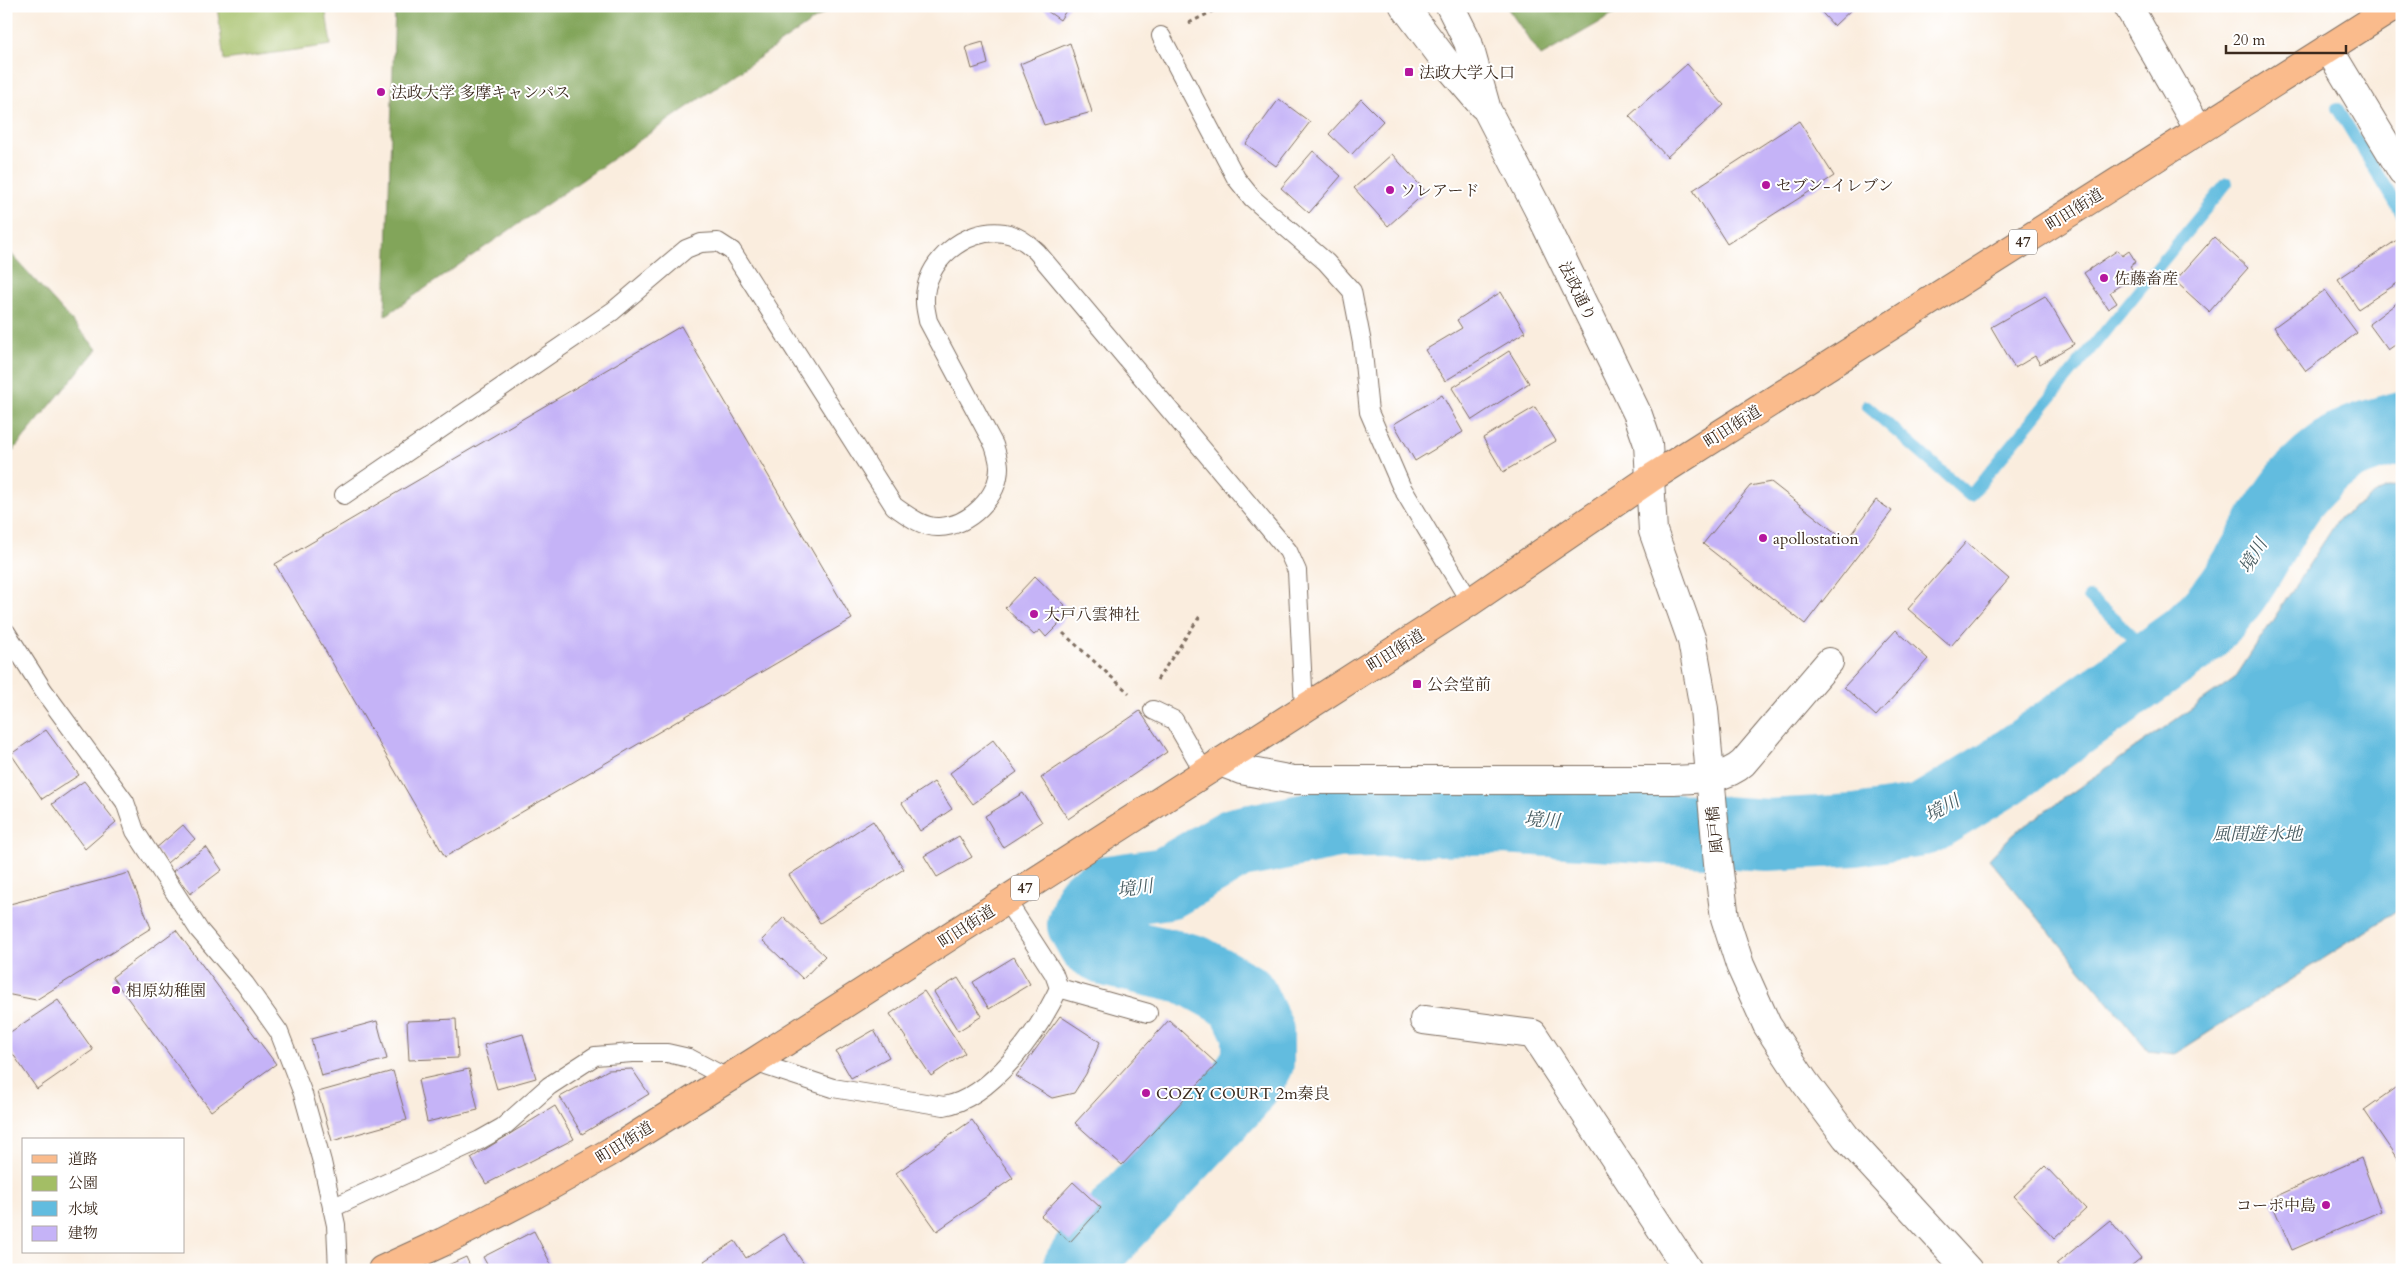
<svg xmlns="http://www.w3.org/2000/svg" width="2408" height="1276" viewBox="0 0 2408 1276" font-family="Cardo,'Noto Serif JP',serif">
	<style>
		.green { fill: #a3be65; stroke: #6f7442 }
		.forest { fill: #82a55a; stroke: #5e683c }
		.water { fill: #62bcdf; stroke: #4e737e }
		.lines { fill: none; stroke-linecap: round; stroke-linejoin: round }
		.stream { stroke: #62bcdf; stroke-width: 12 }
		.river { stroke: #62bcdf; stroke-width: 72 }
		.building { fill: #c5b3f7 }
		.service-casing { stroke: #7e6e61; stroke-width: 20 }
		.minor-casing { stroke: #7e6e61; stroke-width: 30 }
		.tertiary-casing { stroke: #7e6e61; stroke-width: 30 }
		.primary-casing { stroke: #7e6e61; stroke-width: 30 }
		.path { stroke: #7e6e61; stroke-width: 3; stroke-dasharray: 4 4; stroke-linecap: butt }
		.service { stroke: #fff; stroke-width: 18 }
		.minor { stroke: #fff; stroke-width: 28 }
		.tertiary { stroke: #fff; stroke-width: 28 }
		.primary { stroke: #fabb8c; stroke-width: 28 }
		.poi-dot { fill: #b5179e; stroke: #fff; stroke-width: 2 }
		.labels { text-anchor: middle; stroke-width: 4; stroke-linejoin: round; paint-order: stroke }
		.shield { fill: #fff; stroke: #766a62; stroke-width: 1 }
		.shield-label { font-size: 15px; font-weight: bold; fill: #3b2a1e }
		.poi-label { font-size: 16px; fill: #3b2a1e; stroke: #fff; text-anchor: start }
		.street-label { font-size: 16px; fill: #3b2a1e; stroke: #fff }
		.water-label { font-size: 18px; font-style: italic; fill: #495d62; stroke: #fff }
	</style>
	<rect width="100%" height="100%" fill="#fff"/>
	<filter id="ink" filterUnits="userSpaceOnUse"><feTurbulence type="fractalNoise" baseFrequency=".02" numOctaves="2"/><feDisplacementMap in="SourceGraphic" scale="10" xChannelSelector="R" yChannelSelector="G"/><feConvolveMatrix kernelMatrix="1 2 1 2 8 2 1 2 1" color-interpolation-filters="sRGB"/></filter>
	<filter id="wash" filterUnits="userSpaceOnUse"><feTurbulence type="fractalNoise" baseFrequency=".0096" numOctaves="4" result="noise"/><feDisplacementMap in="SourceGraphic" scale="20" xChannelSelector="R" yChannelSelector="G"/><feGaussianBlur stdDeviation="1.12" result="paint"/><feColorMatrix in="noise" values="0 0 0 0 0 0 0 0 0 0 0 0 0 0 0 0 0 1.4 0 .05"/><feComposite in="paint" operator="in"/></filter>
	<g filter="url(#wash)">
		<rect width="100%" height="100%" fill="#faedde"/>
		<path class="green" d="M217 6H325L331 45 224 60Z"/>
		<g class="forest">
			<path d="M395 6H834L385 316Z"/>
			<path d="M1506 6H1618L1616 13 1541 56Z"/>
			<path d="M6 248 97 349 6 459Z"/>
		</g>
		<path class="water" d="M2402 484V908L2175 1054 2149 1051 1989 859 2013 834 2235 678 2340 517 2384 489Z"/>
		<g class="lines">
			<g class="stream">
				<path d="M2337 108 2402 214"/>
				<path d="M1867 406 1970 496 2227 183"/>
				<path d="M2089 597 2128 632 2153 665"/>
			</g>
			<path class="river" d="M1078 1270 1095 1244 1239 1091 1258 1062V1032L1242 998 1192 970 1113 952 1093 942 1083 924 1090 903 1109 891 1167 883 1236 843 1338 823 1504 818 1768 835 1855 830 1923 820 2002 772 2189 639C2205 624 2219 609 2232 591 2270 537 2281 488 2341 449 2359 438 2381 433 2402 427"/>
		</g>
		<g id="blocks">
			<g class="building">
				<path d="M1040 6H1069L1060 20Z"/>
				<path d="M1816 6H1855L1834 26Z"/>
				<path d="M983 42 988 64 972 69 966 47Z"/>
				<path d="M1070 43 1092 112 1044 125 1020 64Z"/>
				<path d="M1687 64 1724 105 1667 157 1629 116Z"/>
				<path d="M1279 99 1310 122 1276 166 1246 144Z"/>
				<path d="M1361 99 1383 121 1351 155 1329 134Z"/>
				<path d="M1799 121 1834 176 1727 244 1693 190Z"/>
				<path d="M1313 151 1341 176 1309 213 1281 188Z"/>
				<path d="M1392 154 1426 192 1388 226 1354 188Z"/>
				<path d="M2214 237 2248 268 2209 312 2175 281Z"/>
				<path d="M2400 238 2402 240V280L2358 309 2338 279Z"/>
				<path d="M2118 250 2122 256 2129 251 2136 262 2130 266 2136 275 2110 292 2117 303 2108 309 2084 273Z"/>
				<path d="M2325 290 2357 333 2306 371 2274 327Z"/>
				<path d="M1501 292 1525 332 1445 381 1425 350 1462 328 1457 320Z"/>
				<path d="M2045 296 2074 344 2040 364 2035 356 2015 368 1991 327Z"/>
				<path d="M2402 299V340L2388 350 2369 324Z"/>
				<path d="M681 326 852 619 445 857 275 564Z"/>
				<path d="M1509 351 1529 383 1472 420 1452 388Z"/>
				<path d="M1442 395 1463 432 1415 461 1394 424Z"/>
				<path d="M1535 407 1556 441 1503 472 1483 438Z"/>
				<path d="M1771 482 1846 541 1876 500 1892 511 1805 624 1703 544 1750 486Z"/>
				<path d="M1966 542 2009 579 1951 646 1908 609Z"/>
				<path d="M1035 576 1065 605 1059 611 1066 617 1046 637 1040 630 1034 635 1005 608Z"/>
				<path d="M1896 630 1928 659 1876 716 1844 687Z"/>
				<path d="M1140 711 1167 752 1068 819 1041 778Z"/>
				<path d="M46 730 79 775 42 799 11 754Z"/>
				<path d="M993 740 1017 772 973 804 950 773Z"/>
				<path d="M84 781 116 822 85 849 52 804Z"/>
				<path d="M934 782 952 809 920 831 902 803Z"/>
				<path d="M1023 793 1042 822 1003 847 985 816Z"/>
				<path d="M873 821 904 869 820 923 789 875Z"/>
				<path d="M183 825 195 839 167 863 155 849Z"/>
				<path d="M959 836 972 857 937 877 924 856Z"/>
				<path d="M206 847 222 870 190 894 173 871Z"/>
				<path d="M129 873 151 928 36 1000 6 994V905Z"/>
				<path d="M784 917 825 956 803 979 762 940Z"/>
				<path d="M176 930 276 1064 211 1111 112 977Z"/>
				<path d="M1014 957 1030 984 989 1009 973 982Z"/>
				<path d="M958 978 982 1016 958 1031 934 992Z"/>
				<path d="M924 991 965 1053 931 1076 890 1014Z"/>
				<path d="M58 1000 93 1050 37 1089 6 1044V1035Z"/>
				<path d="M1060 1016 1100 1042 1086 1074 1074 1093 1052 1098 1016 1076Z"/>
				<path d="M456 1019 458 1058 409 1060 407 1021Z"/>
				<path d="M1169 1020 1217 1064 1122 1165 1075 1123Z"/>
				<path d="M377 1021 387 1059 321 1076 311 1039Z"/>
				<path d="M874 1030 889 1057 851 1078 836 1052Z"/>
				<path d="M523 1034 536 1078 497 1089 484 1045Z"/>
				<path d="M469 1069 478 1110 427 1122 418 1080Z"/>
				<path d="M632 1069 649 1094 582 1134 560 1097 608 1070Z"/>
				<path d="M393 1071 407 1120 332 1141 318 1092Z"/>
				<path d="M2402 1083V1161L2400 1163 2364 1110Z"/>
				<path d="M555 1106 574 1139 486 1184 471 1158Z"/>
				<path d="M972 1120 1013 1178 937 1231 896 1173Z"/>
				<path d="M2361 1158 2381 1211 2292 1250 2270 1199Z"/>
				<path d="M2045 1166 2086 1209 2054 1239 2014 1196Z"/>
				<path d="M1073 1182 1101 1208 1070 1242 1041 1216Z"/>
				<path d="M2110 1220 2141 1258 2126 1270H2061L2056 1264Z"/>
				<path d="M534 1231 554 1270H490L483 1257Z"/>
				<path d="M784 1234 808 1270H710L704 1261 735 1241 746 1258Z"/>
				<path d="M466 1257 472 1270H437Z"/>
			</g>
		</g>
	</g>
	<g filter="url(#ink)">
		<use href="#blocks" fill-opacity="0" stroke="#7e6e61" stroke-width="1"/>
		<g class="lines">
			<defs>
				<g id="service">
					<path d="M1161 36 1236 178 1252 198 1326 262 1352 291 1362 343 1369 412 1401 486 1470 602"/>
					<path d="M344 495 613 311 686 249 701 243 718 242 732 251 894 506C907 515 923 528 939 527 969 526 999 497 999 467 999 460 996 452 994 445L928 321C927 315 925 308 925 302 923 262 966 227 1004 233 1017 235 1028 243 1037 252L1288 551 1297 571 1304 708"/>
					<path d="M6 632 43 690 125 802 135 831 199 930 245 984 279 1032 303 1094 322 1162 336 1225 338 1270"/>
					<path d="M1153 710 1174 720 1204 772"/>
					<path d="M1059 988 1148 1013"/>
					<path d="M754 1062 833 1088 944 1106C992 1098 1040 1029 1059 988L1054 974 1006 900"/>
					<path d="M332 1208 480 1140 503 1127 549 1086 595 1056 632 1053H667L689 1058 727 1078"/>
				</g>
				<g id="minor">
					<path d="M2128 6 2199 130"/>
					<path d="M2328 48 2402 171"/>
					<path d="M1220 762 1241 770 1293 780H1670C1694 779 1725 780 1743 763L1829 662"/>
					<path d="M1424 1020 1533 1034 1688 1270"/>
				</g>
				<g id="tertiary">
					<path d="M1404 6 1452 70 1482 105"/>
					<path d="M1450 6 1468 42 1487 110 1539 211 1638 415 1648 444 1653 531 1692 641 1704 709 1718 864 1725 918 1740 965 1767 1025 1804 1081 1846 1137 1968 1270"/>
				</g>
				<path id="primary" d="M382 1270 443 1242 532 1196 612 1151 754 1062 1470 602 1651 478 2395 6"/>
			</defs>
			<use href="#service" class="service-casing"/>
			<use href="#minor" class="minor-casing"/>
			<use href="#tertiary" class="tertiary-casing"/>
			<use href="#primary" class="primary-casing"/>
			<g class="path">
				<path d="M1189 23 1223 6"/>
				<path d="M1063 633 1129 693"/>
				<path d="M1157 680 1200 616"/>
			</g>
			<use href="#service" class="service"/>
			<use href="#minor" class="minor"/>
			<use href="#tertiary" class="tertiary"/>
			<use href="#primary" class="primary"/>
		</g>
	</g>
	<g class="poi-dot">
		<rect x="1404" y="67" width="10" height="10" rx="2.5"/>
		<circle cx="381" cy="92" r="5"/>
		<circle cx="1766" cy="185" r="5"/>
		<circle cx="1390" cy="190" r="5"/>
		<circle cx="2104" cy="278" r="5"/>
		<circle cx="1763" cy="538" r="5"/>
		<circle cx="1034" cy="614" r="5"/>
		<rect x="1412" y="679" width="10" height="10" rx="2.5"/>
		<circle cx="116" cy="990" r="5"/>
		<circle cx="1146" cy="1093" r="5"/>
		<circle cx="2326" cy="1205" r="5"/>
	</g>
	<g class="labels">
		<g class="shield">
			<rect x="2009" y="229.5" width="28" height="25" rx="4"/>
			<rect x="1011" y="875.5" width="28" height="25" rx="4"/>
		</g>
		<g class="shield-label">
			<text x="2023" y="247">47</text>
			<text x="1025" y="893">47</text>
		</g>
		<g class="poi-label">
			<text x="1419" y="78">法政大学入口</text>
			<text x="391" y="98">法政大学 多摩キャンパス</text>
			<text x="1776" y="191">セブン-イレブン</text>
			<text x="1400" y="196">ソレアード</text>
			<text x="2114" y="284">佐藤畜産</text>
			<text x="1773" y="544">apollostation</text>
			<text x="1044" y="620">大戸八雲神社</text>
			<text x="1427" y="690">公会堂前</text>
			<text x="126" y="996">相原幼稚園</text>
			<text x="1156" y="1099">COZY COURT 2m秦良</text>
			<text x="2316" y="1211" text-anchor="end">コーポ中島</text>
		</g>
		<g class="street-label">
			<text transform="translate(2074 209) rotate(-32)" y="6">町田街道</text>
			<text transform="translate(1578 291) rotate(64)" y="6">法政通り</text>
			<text transform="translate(1732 426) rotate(-32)" y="6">町田街道</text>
			<text transform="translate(1395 650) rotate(-32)" y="6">町田街道</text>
			<text transform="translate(1714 830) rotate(-96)" y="6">風戸橋</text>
			<text transform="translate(966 926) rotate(-33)" y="6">町田街道</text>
			<text transform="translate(624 1142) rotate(-32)" y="6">町田街道</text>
		</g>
		<g class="water-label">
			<text transform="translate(2253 556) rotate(-59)" y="6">境川</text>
			<text transform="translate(1942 808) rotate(-29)" y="6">境川</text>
			<text transform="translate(1542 820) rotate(4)" y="6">境川</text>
			<text x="2257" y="840">風間遊水地</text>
			<text transform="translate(1135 888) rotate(-8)" y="6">境川</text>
		</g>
	</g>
	<rect width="2408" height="1276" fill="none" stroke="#fff" stroke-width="25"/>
	<rect x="22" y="1138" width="162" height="115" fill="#ffffff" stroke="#b1aaa5"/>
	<rect x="32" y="1155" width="25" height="8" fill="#fabb8c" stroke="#b1aaa5"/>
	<text x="68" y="1164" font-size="15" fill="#3b2a1e">道路</text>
	<rect x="32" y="1176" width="25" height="15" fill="#a3be65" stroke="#b1aaa5"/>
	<text x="68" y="1188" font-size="15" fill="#3b2a1e">公園</text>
	<rect x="32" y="1201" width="25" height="15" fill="#62bcdf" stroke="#b1aaa5"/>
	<text x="68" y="1214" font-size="15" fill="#3b2a1e">水域</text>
	<rect x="32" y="1226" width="25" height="15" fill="#c5b3f7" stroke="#b1aaa5"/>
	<text x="68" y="1238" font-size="15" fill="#3b2a1e">建物</text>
	<path d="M2226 45v8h120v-8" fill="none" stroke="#3b2a1e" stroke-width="2.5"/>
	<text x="2233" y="45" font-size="15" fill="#3b2a1e" stroke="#ffffff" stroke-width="4" paint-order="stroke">20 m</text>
</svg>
